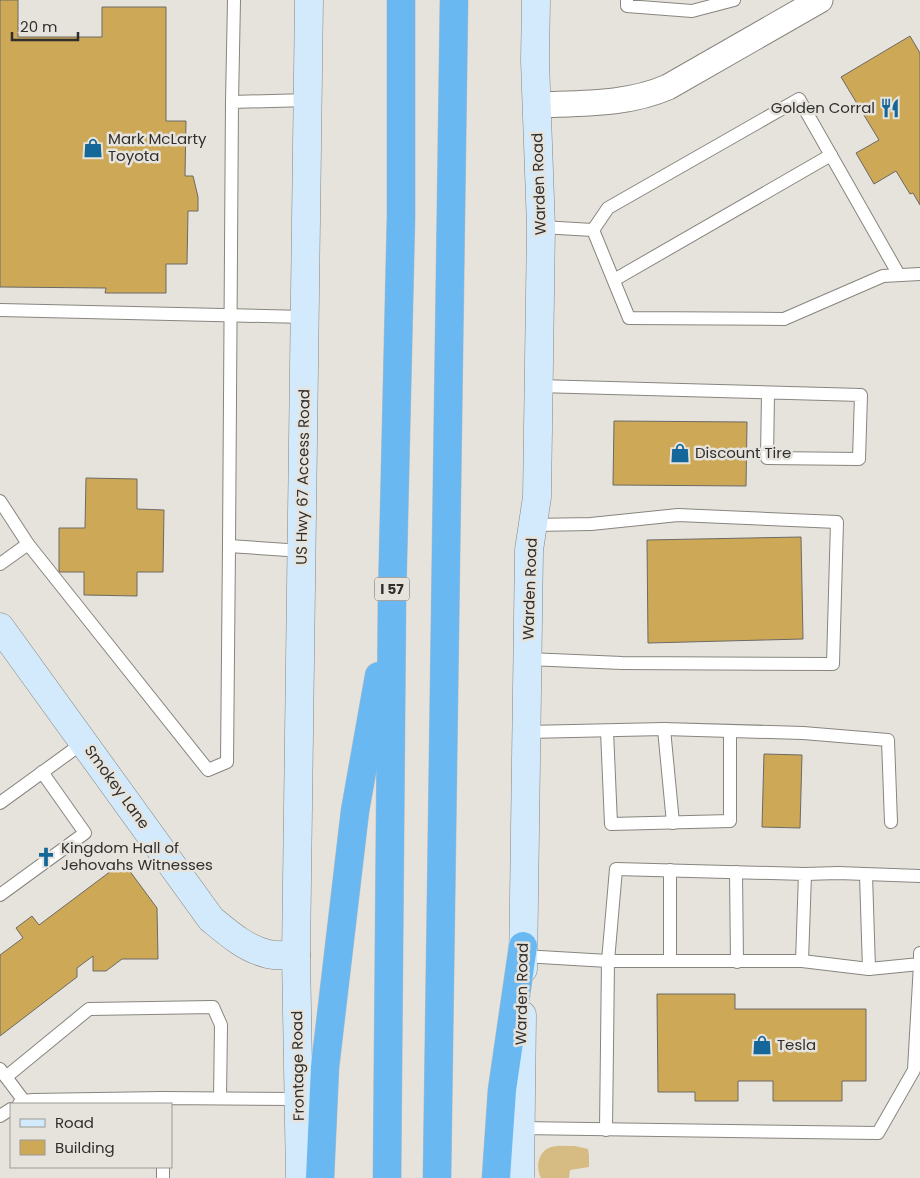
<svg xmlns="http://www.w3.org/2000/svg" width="920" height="1178" viewBox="0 0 920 1178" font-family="Poppins,sans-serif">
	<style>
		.green { fill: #d6bc83 }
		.building { fill: #cda856; stroke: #6c6a64 }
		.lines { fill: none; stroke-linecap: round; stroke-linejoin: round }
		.lane-casing { stroke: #88857f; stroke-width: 14 }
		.street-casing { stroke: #88857f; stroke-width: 27 }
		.secondary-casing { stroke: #88857f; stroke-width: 29 }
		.highway-casing { stroke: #c1c1c0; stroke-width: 29 }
		.lane { stroke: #fff; stroke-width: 12 }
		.street { stroke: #fff; stroke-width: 25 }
		.secondary { stroke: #d2eafb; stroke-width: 28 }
		.highway { stroke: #69b8f1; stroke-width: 28 }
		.labels { text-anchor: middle; stroke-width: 5; stroke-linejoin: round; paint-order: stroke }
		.shield { fill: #e6e3dd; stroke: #676562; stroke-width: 1 }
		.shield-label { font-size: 14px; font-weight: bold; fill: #302f2d }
		.poi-label { font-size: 15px; fill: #302f2d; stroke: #e6e3dd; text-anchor: start }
		.street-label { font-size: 15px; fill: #302f2d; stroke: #e6e3dd }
	</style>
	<rect width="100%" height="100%" fill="#e6e3dd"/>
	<path class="green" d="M575 1146 588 1149 589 1155V1167L570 1170 569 1178H541C536 1168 537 1152 551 1147 558 1145 567 1146 575 1146Z"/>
	<g class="building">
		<path d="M0 0H18V37H102V7H166V121H186L185 176H193L198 197V211H188L187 264H166V293H105L106 288 0 287Z"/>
		<path d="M910 36 920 53V205L913 193 910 194 896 171 874 184 856 153 879 140 841 77Z"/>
		<path d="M614 421 747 422 746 486 613 485Z"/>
		<path d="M86 478 137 479V509L164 510 163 572H137V596L84 595V572H59V528H85Z"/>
		<path d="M801 537 803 639 648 643 647 540Z"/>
		<path d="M764 754 802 755 800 828 762 827Z"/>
		<path d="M123 862 157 908 158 959H122L106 971H93V956L77 968V977L0 1036V955L23 938 16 928 32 916 39 925Z"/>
		<path d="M657 994H735V1009H866V1081H842V1101H773V1081H738V1101H695V1092H658Z"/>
	</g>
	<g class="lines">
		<defs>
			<g id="lane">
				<path d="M627 0V6L692 11 734 0"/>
				<path d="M232 102 234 0"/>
				<path d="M541 227 593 230 629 318 784 319 883 276 920 274"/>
				<path d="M593 230 608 208 799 99 899 275"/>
				<path d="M614 280 831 155"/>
				<path d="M0 310 305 317"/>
				<path d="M538 386 861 395 859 459 767 458 768 393"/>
				<path d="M0 501 28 544 208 770 227 762 229 546 302 551"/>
				<path d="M229 546 232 102 308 100"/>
				<path d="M0 564 28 544"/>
				<path d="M528 659 622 663 833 664 837 522 678 515 591 524 533 525"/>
				<path d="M664 729 673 823"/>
				<path d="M607 731 611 824 730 821V732"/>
				<path d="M527 732 664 729 803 733 888 740 891 822"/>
				<path d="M0 803 84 742"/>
				<path d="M670 870V961"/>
				<path d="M736 872 737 962"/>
				<path d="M805 874 838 873 920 876"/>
				<path d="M866 875 869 969"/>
				<path d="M0 895 85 833 42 772"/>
				<path d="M523 956 608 961H802L805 874 616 869 608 961 606 1130"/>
				<path d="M802 961 869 969 920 964V953"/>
				<path d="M0 1069 24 1101"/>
				<path d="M6 1077 89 1009 213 1007 221 1025 220 1098"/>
				<path d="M19 1104 24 1101 33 1100 162 1098 298 1099"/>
				<path d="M0 1116 11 1109"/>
				<path d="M520 1128 878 1133 914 1070 920 964"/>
				<path d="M163 1167V1178"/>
			</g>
			<path id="street" d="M537 105C581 103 627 105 668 87L820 0"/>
			<g id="secondary">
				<path d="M0 627 211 919C228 933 246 949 268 954 277 956 287 955 296 955"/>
				<path d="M523 969 529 550 537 497 541 227 535 61 536 0"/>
				<path d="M300 1178 296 955 309 0"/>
				<path d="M520 1178 522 1015"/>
			</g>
			<g id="highway">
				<path d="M320 1178 325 1067 355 811 379 676"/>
				<path d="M387 1178 392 601 401 217V0"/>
				<path d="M437 1178 454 0"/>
				<path d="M496 1178 502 1090 523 946"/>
			</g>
		</defs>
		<use href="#lane" class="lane-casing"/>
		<use href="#street" class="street-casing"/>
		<use href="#secondary" class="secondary-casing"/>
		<use href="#highway" class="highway-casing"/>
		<use href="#lane" class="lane"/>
		<use href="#street" class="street"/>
		<use href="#secondary" class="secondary"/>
		<use href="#highway" class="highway"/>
	</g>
	<defs>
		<symbol id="restaurant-bare" viewBox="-9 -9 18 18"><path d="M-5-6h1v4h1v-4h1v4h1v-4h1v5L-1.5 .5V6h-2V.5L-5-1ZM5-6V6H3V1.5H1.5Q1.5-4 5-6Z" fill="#156799" stroke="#e6e3dd" stroke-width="2.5" paint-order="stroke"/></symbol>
		<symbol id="shop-bare" viewBox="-9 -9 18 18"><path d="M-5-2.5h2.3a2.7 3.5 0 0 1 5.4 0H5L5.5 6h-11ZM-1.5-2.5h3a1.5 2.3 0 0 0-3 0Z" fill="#156799" stroke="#e6e3dd" stroke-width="2.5" paint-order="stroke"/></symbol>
		<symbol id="church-bare" viewBox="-9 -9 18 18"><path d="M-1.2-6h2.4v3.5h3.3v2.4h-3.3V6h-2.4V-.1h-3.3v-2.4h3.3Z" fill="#156799" stroke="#e6e3dd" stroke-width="2.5" paint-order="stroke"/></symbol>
	</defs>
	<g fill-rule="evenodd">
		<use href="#restaurant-bare" x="876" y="94" width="28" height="28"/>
		<use href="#shop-bare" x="79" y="134" width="28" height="28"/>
		<use href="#shop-bare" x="666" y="439" width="28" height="28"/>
		<use href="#church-bare" x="32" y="843" width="28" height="28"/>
		<use href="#shop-bare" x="748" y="1031" width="28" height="28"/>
	</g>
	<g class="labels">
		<rect class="shield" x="374.5" y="577.5" width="35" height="23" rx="4"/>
		<g class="shield-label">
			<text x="392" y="594">I 57</text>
		</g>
		<g class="poi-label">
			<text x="875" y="113" text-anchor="end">Golden Corral</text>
			<text x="108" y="144">Mark McLarty<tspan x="108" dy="17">Toyota</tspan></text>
			<text x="695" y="458">Discount Tire</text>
			<text x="61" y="853">Kingdom Hall of<tspan x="61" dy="17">Jehovahs Witnesses</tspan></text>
			<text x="777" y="1050">Tesla</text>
		</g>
		<g class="street-label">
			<text transform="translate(539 184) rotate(-92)" y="5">Warden Road</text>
			<text transform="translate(303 477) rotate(-89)" y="5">US Hwy 67 Access Road</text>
			<text transform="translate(530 589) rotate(-88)" y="5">Warden Road</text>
			<text transform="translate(117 787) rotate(54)" y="5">Smokey Lane</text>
			<text transform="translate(522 994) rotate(-89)" y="5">Warden Road</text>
			<text transform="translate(298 1066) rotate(-91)" y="5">Frontage Road</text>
		</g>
	</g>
	<rect x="10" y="1103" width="162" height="65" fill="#e6e3dd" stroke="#9d9b97"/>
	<rect x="20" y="1119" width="25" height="8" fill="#d2eafb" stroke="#9d9b97"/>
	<text x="55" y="1128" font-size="15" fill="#302f2d">Road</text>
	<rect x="20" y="1140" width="25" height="15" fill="#cda856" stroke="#9d9b97"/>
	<text x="55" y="1153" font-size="15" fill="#302f2d">Building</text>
	<path d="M12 32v8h66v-8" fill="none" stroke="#302f2d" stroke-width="2.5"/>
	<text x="20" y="32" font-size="15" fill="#302f2d" stroke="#e6e3dd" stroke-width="4" paint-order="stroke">20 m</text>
</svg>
